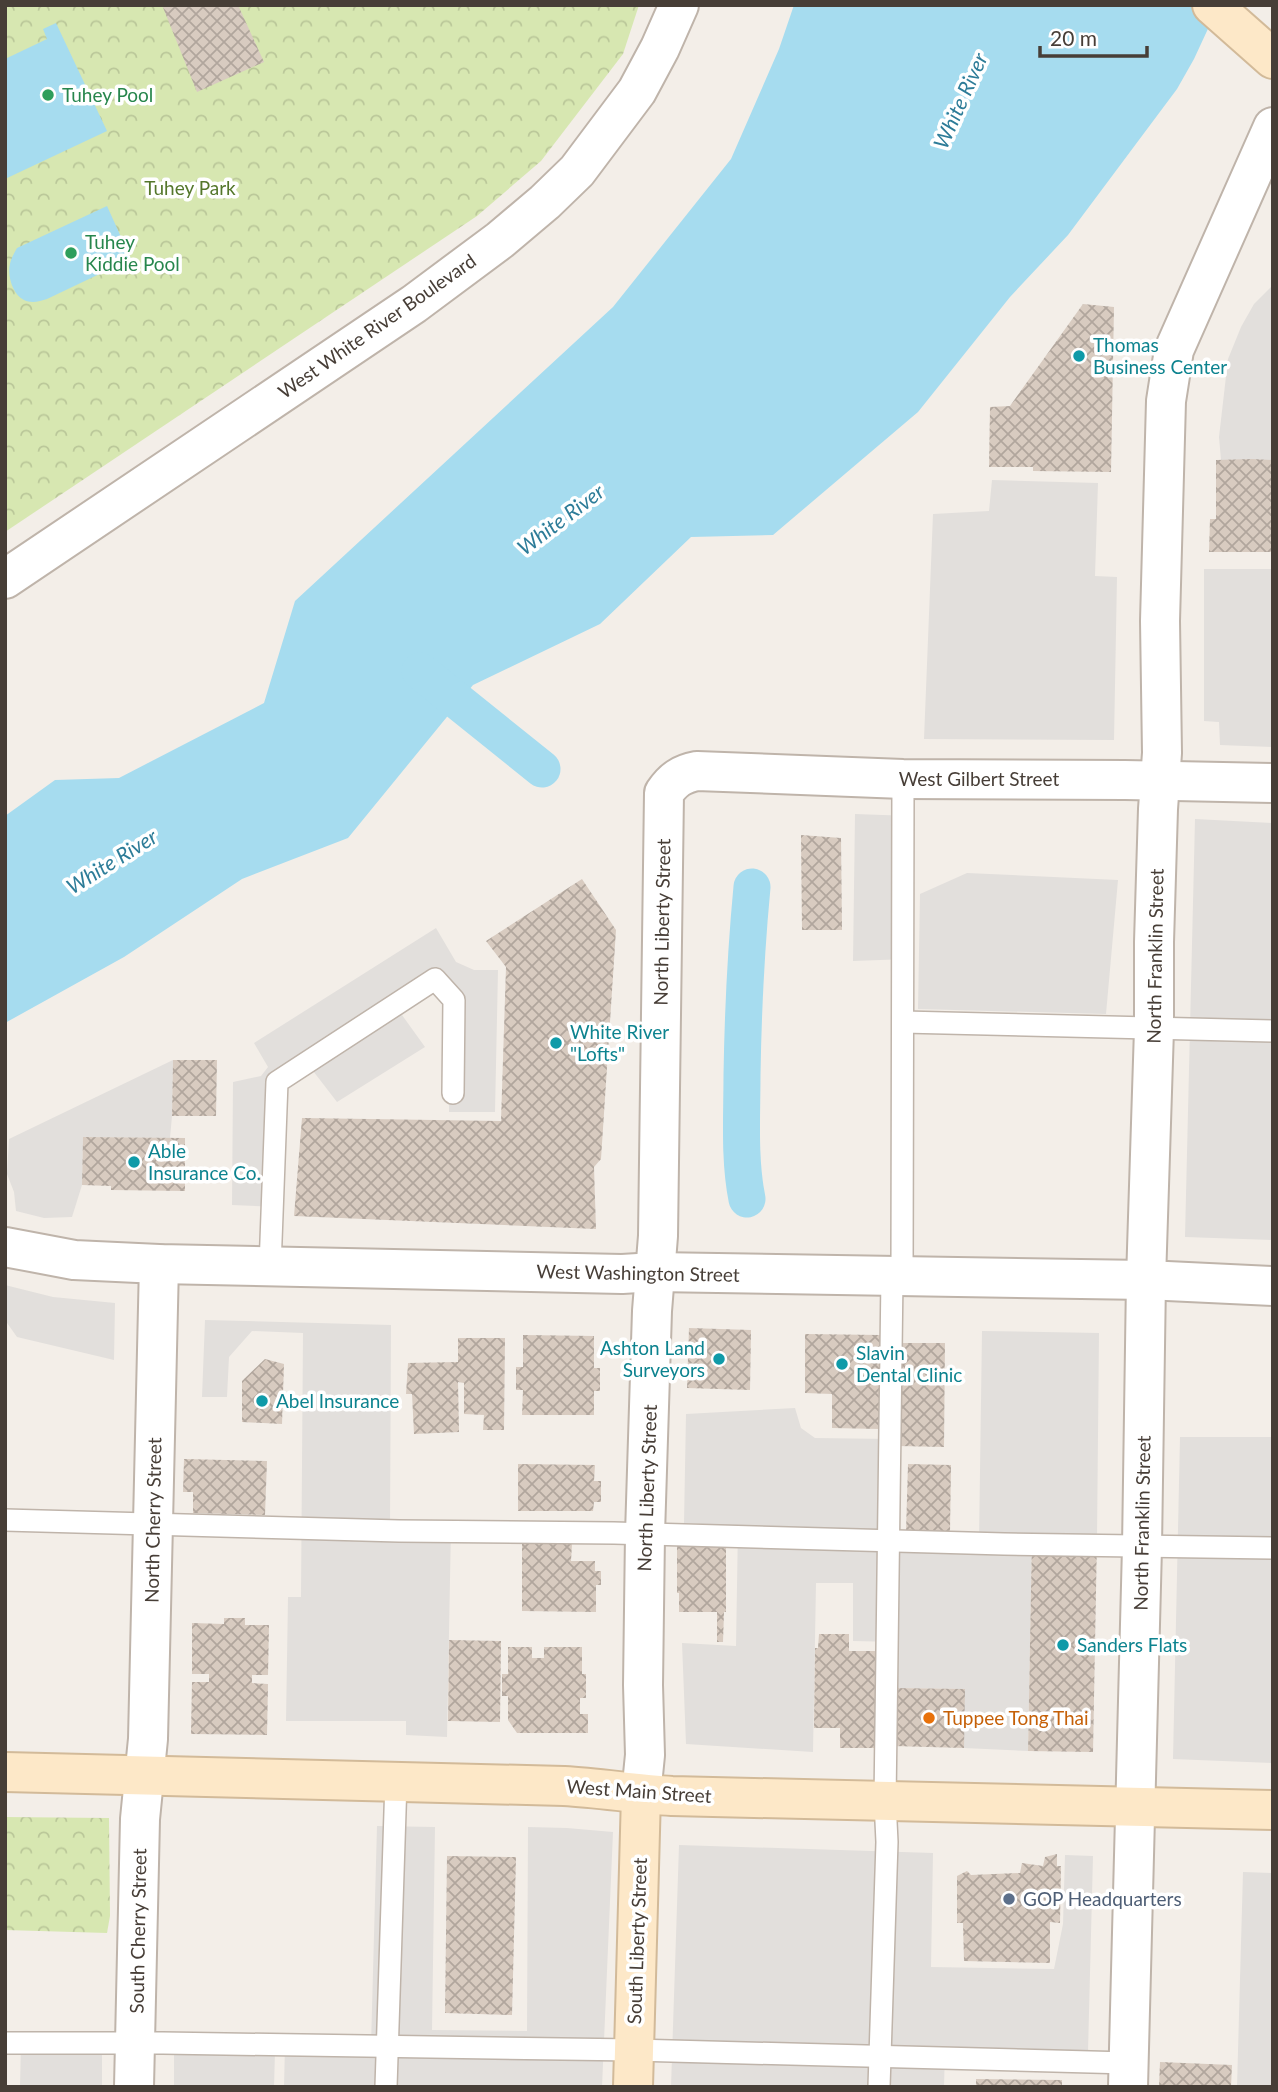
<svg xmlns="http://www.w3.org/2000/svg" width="1278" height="2092" viewBox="0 0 1278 2092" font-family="Lato,sans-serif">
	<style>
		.park { fill: url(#park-crowns) }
		.parking { fill: #e2dfdc }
		.water { fill: #a6dcef }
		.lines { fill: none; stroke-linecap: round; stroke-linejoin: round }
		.canal { stroke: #a6dcef; stroke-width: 37 }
		.building { fill: url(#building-cross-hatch) }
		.service-casing { stroke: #bfb4aa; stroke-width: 24 }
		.minor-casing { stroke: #bfb4aa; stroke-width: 42 }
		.tertiary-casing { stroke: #bfb4aa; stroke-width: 42 }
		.secondary-casing { stroke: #d2ba99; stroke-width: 42 }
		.service { stroke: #fff; stroke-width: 21 }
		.minor { stroke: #fff; stroke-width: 38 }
		.tertiary { stroke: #fff; stroke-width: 38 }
		.secondary { stroke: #fde8c8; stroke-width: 38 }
		.leisure-dot { fill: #2e9e5b; stroke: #fff; stroke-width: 2.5 }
		.culture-dot { fill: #0f9aa8; stroke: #fff; stroke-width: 2.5 }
		.food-dot { fill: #e8710a; stroke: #fff; stroke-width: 2.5 }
		.service-dot { fill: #5c6f8a; stroke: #fff; stroke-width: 2.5 }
		.labels { text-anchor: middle; stroke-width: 7; stroke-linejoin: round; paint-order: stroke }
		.leisure-label { font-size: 19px; fill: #27864d; stroke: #fff; text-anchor: start }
		.park-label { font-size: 19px; fill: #54772b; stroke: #fff }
		.street-label { font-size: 19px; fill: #473e37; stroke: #fff }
		.culture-label { font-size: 19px; fill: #0d838f; stroke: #fff; text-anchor: start }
		.food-label { font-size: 19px; fill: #c56008; stroke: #fff; text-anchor: start }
		.service-label { font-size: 19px; fill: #4e5e75; stroke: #fff; text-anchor: start }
		.water-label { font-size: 21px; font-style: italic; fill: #2d7c98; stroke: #fff }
	</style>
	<defs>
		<pattern id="park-crowns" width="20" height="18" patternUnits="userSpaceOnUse" patternTransform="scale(1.75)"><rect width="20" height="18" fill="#d7e7b1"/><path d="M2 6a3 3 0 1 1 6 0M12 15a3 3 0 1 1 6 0" fill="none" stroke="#bac799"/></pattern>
		<pattern id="building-cross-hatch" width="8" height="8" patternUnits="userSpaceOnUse" patternTransform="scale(1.75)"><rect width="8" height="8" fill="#d8cbc0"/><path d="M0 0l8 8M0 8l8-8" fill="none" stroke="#b1a69d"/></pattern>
	</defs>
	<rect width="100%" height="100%" fill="#f3eee8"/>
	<g class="park">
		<path d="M5 5H639L623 54 541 161 477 216 5 532Z"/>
		<path d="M5 1817 109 1818 110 1916 107 1933 5 1930Z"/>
	</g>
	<g class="parking">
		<path d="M1273 285V460H1221L1219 437 1228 359 1241 327 1254 304Z"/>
		<path d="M992 480 1098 483 1095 576 1117 577 1114 740 924 739 933 514 989 511Z"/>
		<path d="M1204 569H1273V747L1220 745 1219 722 1204 721Z"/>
		<path d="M855 814 911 816 908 959 853 961Z"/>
		<path d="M1195 819 1273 823V1240L1185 1237Z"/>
		<path d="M967 873 1118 880 1106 1014 918 1009 920 894Z"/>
		<path d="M436 928 456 962 474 970H498L495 1112H449L451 994 435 993 402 1015 425 1047 337 1102 310 1067 287 1081 280 1207 232 1205 233 1082 261 1076 268 1067 254 1043Z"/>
		<path d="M173 1060 172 1116 170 1138 83 1137 82 1185 72 1217 44 1218 16 1211 14 1192 7 1174 9 1139Z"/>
		<path d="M5 1285 53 1297 115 1303 114 1360 17 1337 5 1320Z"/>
		<path d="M205 1320 391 1325 390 1526 451 1527 447 1737 406 1735V1721H286L288 1597H301L303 1333 252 1331 229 1357 227 1397H202Z"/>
		<path d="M982 1331 1099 1333 1097 1538H1032L1028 1751 964 1748V1689L894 1688 897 1642 853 1641V1583H816L813 1752 686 1744 682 1643 736 1646 738 1526 684 1523 686 1414 795 1408 801 1428 815 1438 890 1439 889 1541 979 1542Z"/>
		<path d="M1180 1437H1273V1763L1173 1759Z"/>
		<path d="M377 1826 435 1827 432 2030 527 2031 528 1827 567 1828 613 1832 602 2087H284L285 2045H371Z"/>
		<path d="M679 1845 933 1853 931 1967 1054 1969 1063 1924 1065 1855 1093 1856 1088 2052 945 2049 944 2087H671Z"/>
		<path d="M1243 1872 1273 1873V2087H1237Z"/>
		<path d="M102 2042V2087H20L21 2043Z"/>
		<path d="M174 2050 275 2052 274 2087H174Z"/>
	</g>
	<g class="water">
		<path d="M794 5H1219L1194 59 1177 89 1068 235 1010 297 918 412 773 535 691 537 600 624 473 685 348 838 242 879 124 957 5 1023V816L55 780 119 778 264 703 295 601 613 307 731 159 779 49Z"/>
		<path d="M56 23 107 131 5 179V59L47 39 43 29Z"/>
		<path d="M107 206 131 259 47 299C40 301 32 304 24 300 13 295 7 276 10 264 11 259 14 253 17 248Z"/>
	</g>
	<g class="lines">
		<g class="canal">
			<path d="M420 671 542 769"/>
			<path d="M747 1199C739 1159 742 1116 742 1075 743 1012 746 950 752 887"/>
		</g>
	</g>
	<g class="building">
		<path d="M162 5H238L264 62 197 92Z"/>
		<path d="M1083 304 1114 307 1111 472 1033 471V467H989L990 407 1010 406Z"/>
		<path d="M1252 459 1273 460V552H1209L1210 519H1216V460Z"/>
		<path d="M801 835 841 838 842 930H802Z"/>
		<path d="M582 879 616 930 601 1159 594 1167 596 1229 294 1216 302 1118 501 1121 506 967 486 941Z"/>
		<path d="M173 1060H217L216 1116H172Z"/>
		<path d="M83 1137 185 1138V1191L111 1190V1186L82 1185Z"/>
		<path d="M689 1328 751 1330 750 1390 687 1388Z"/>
		<path d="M805 1334 880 1335V1429L832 1428V1394L805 1393Z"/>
		<path d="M523 1335 594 1336V1368H600V1391H594V1415H522L523 1390H516V1367H523Z"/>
		<path d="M458 1338H505L504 1430H483L484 1415 464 1414V1383L458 1382 459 1432 414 1434 412 1394H406L408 1363 458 1362Z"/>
		<path d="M898 1343H945L944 1447 898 1446Z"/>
		<path d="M265 1359 284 1364 282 1424 242 1422V1381Z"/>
		<path d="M184 1459 267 1461 265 1515 193 1513V1492H183Z"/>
		<path d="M518 1464 595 1465 594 1481H601V1502H594L593 1511H518Z"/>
		<path d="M908 1464 951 1465 950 1532H906Z"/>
		<path d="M1032 1537 1097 1538 1093 1752 1028 1751Z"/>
		<path d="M677 1542H726V1612H724L723 1642H717V1612H679V1593H677Z"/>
		<path d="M522 1544H572L571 1561H595V1571H601V1585H596V1612L522 1611Z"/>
		<path d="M224 1618H245V1625H269L268 1675H252V1683L268 1684 267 1735 191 1734 192 1682H209V1674H192V1623L224 1624Z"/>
		<path d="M819 1634H849V1651H875V1748H840V1728H814L815 1648H818Z"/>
		<path d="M449 1640 501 1641 500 1722 448 1721Z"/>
		<path d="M508 1647H532V1658H544V1647H582V1674H586V1698H580V1714H588V1733H517L508 1720V1696H502V1674H508Z"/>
		<path d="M894 1688 965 1689 964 1748 893 1746Z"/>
		<path d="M1057 1854V1866H1061L1060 1923 1050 1922V1963L964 1961 963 1923H957V1876L967 1871 971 1875 1020 1873 1022 1863 1043 1866 1045 1857Z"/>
		<path d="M447 1856 516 1857 512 2015 445 2013Z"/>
		<path d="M1160 2062 1232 2065 1231 2087H1159Z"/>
		<path d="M976 2079 1062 2080V2087H976Z"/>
	</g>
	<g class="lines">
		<defs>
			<g id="service">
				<path d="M903 1022 1273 1031"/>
				<path d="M270 1267 277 1082 435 979 454 1000 453 1093"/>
				<path d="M902 1277 903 779"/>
				<path d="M5 1520 399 1531 614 1533 1004 1544 1273 1548"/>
				<path d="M5 2043H163L634 2050 1128 2063"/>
				<path d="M386 2087 396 1781"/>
				<path d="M879 2087 887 1842 885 1801 892 1277"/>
			</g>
			<g id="minor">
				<path d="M5 1247 74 1260 159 1264 622 1274 655 1272 1146 1280 1273 1286"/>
				<path d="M641 1795 645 1755 643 1685 645 1534 652 1311 658 1236 664 793C673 780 681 774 697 771L903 779 1125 780 1273 783"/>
				<path d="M134 2087 140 1819 148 1739 159 1264"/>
				<path d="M1128 2087 1142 1547 1146 1280 1154 1029V942L1158 809 1162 753 1160 621 1166 401 1174 350 1273 127"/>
			</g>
			<path id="tertiary" d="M5 579 414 304 500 240 545 202 577 171 637 91 660 48 679 5"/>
			<g id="secondary">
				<path d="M1212 5 1273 59"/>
				<path d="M5 1772 564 1786C600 1788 636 1794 672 1796L1273 1810"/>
				<path d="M633 2087 641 1795"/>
			</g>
		</defs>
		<use href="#service" class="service-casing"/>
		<use href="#minor" class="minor-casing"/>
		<use href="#tertiary" class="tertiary-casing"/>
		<use href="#secondary" class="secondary-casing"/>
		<use href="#service" class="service"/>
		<use href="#minor" class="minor"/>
		<use href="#tertiary" class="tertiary"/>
		<use href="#secondary" class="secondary"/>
	</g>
	<g class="leisure-dot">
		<circle cx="48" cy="95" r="7"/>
		<circle cx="71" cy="253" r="7"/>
	</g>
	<g class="culture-dot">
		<circle cx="1079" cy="356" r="7"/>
		<circle cx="556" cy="1043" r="7"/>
		<circle cx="134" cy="1162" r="7"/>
		<circle cx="719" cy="1359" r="7"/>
		<circle cx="842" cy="1364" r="7"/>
		<circle cx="262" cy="1401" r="7"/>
		<circle cx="1063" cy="1645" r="7"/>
	</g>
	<circle class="food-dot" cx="929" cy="1718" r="7"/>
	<circle class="service-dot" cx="1009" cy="1899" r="7"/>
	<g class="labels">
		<g class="leisure-label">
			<text x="62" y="102">Tuhey Pool</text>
			<text x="85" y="249">Tuhey<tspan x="85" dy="22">Kiddie Pool</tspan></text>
		</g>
		<g class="park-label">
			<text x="190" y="195">Tuhey Park</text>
		</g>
		<g class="street-label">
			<text transform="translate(377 326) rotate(-35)" y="7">West White River Boulevard</text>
			<text x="979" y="786">West Gilbert Street</text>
			<text transform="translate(662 922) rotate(-89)" y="7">North Liberty Street</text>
			<text transform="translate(1155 956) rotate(-89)" y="7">North Franklin Street</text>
			<text transform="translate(638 1273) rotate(1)" y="7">West Washington Street</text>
			<text transform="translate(647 1488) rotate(-88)" y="7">North Liberty Street</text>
			<text transform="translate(153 1520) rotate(-89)" y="7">North Cherry Street</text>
			<text transform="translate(1142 1523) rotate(-89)" y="7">North Franklin Street</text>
			<text transform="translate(639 1791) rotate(4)" y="7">West Main Street</text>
			<text transform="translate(138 1931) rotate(-89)" y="7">South Cherry Street</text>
			<text transform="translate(637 1941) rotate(-88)" y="7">South Liberty Street</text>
		</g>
		<g class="culture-label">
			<text x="1093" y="352">Thomas<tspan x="1093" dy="22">Business Center</tspan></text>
			<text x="570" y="1039">White River<tspan x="570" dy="22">"Lofts"</tspan></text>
			<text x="148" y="1158">Able<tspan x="148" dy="22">Insurance Co.</tspan></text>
			<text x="705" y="1355" text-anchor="end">Ashton Land<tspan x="705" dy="22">Surveyors</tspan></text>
			<text x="856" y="1360">Slavin<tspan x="856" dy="22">Dental Clinic</tspan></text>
			<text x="276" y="1408">Abel Insurance</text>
			<text x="1077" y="1652">Sanders Flats</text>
		</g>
		<g class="food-label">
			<text x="943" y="1725">Tuppee Tong Thai</text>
		</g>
		<g class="service-label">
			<text x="1023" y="1906">GOP Headquarters</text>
		</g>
		<g class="water-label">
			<text transform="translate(961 101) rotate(-66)" y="7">White River</text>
			<text transform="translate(561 520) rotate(-37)" y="7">White River</text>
			<text transform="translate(112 862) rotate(-32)" y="7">White River</text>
		</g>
	</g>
	<rect width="1278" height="2092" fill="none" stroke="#473e37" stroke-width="14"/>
	<path d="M1040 46v10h107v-10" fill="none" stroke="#473e37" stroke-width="3.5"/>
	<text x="1050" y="46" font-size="21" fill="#473e37" stroke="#ffffff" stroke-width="5" paint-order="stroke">20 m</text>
</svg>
